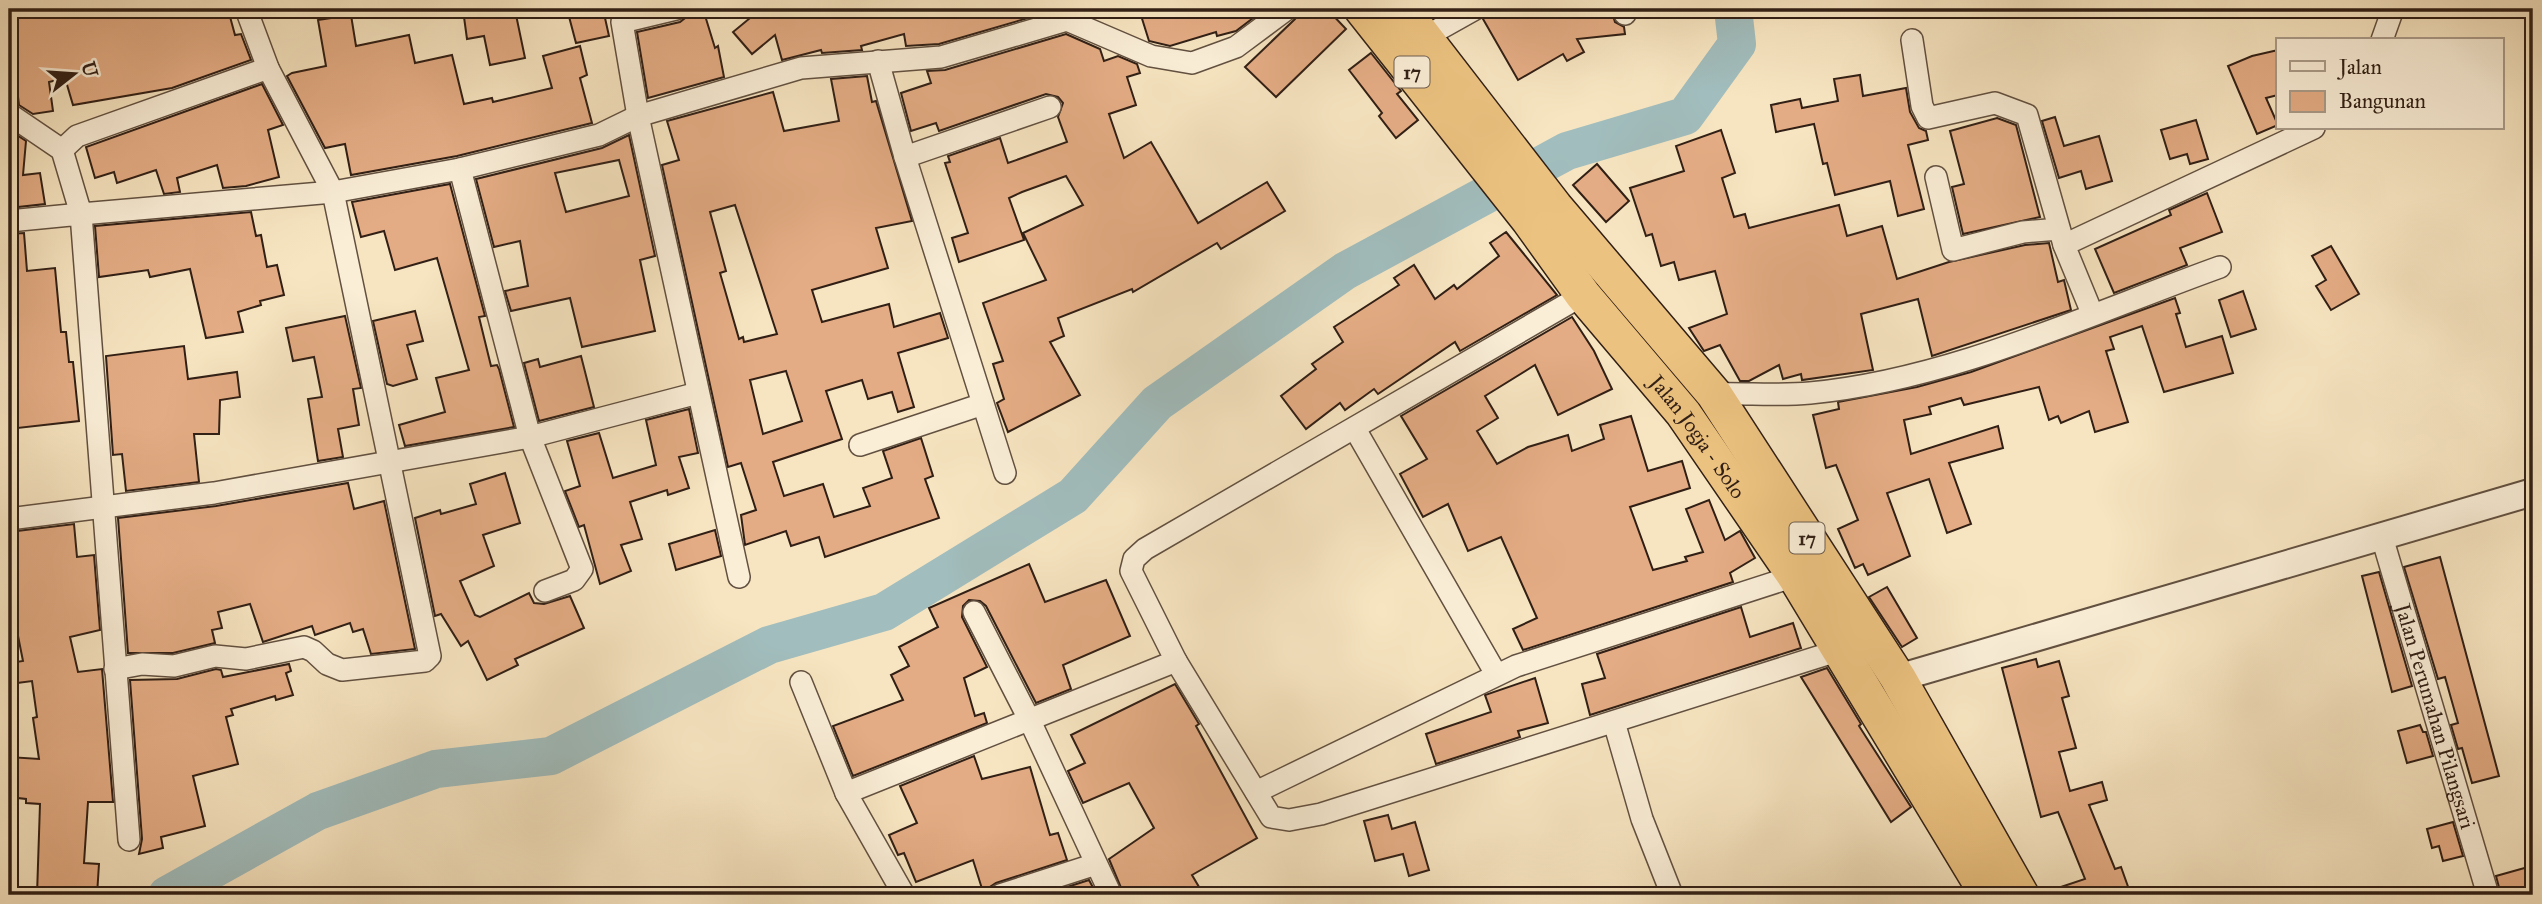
<svg xmlns="http://www.w3.org/2000/svg" width="2542" height="904" viewBox="0 0 2542 904" font-family="'IM FELL Great Primer',serif">
	<style>
		.lines { fill: none; stroke-linecap: round; stroke-linejoin: round }
		.river { stroke: #a1bdbd; stroke-width: 38 }
		.building { fill: #e4ac84; stroke: #311f15; stroke-width: 2; fill-rule: evenodd }
		.minor-casing { stroke: #625040; stroke-width: 24 }
		.tertiary-casing { stroke: #625040; stroke-width: 30 }
		.trunk-casing { stroke: #311f15; stroke-width: 38 }
		.minor { stroke: #faeed7; stroke-width: 21 }
		.tertiary { stroke: #faeed7; stroke-width: 26 }
		.trunk { stroke: #ecc280; stroke-width: 35 }
		.labels { text-anchor: middle; stroke-width: 6; stroke-linejoin: round; paint-order: stroke }
		.shield { fill: #faeed7; stroke: #6d5d4f; stroke-width: 2 }
		.shield-label { font-size: 19px; font-weight: bold; fill: #311f15 }
		.street-label { font-size: 21px; fill: #311f15; stroke: #faeed7 }
	</style>
	<rect width="100%" height="100%" fill="#f7e5c1"/>
	<filter id="stains"><feTurbulence type="fractalNoise" baseFrequency=".00286" numOctaves="4"/><feColorMatrix values="0 0 0 0 .2 0 0 0 0 .09 0 0 0 0 .02 0 0 0 .5 -.17"/></filter>
	<radialGradient id="worn" r=".72"><stop offset=".6" stop-color="#630" stop-opacity="0"/><stop offset="1" stop-color="#630" stop-opacity=".3"/></radialGradient>
	<g class="lines">
		<path class="river" d="M167 895 318 811 436 769 551 756 769 645 884 612 1073 496 1157 403 1345 271 1567 151 1685 116 1737 44 1733 9"/>
	</g>
	<g class="building">
		<path d="M9 9H221L223 15 229 13 235 35 241 34 251 60 172 88 73 105 65 78 49 82 53 111 33 114 19 105 15 72H9Z"/>
		<path d="M567 9H603L609 36 576 43Z"/>
		<path d="M689 9H703L715 48 718 46 724 77 648 98 637 32 680 22 685 18Z"/>
		<path d="M761 9H1059L939 44 906 46 904 34 861 46 862 50 822 53 821 50 782 60 775 35 752 54 733 32Z"/>
		<path d="M1139 9H1265L1236 31 1217 36 1216 32 1170 46 1149 41Z"/>
		<path d="M1301 9H1327L1346 29 1276 97 1245 67 1295 19Z"/>
		<path d="M1488 9H1611L1615 22 1624 27 1625 34 1577 39 1584 52 1567 61 1563 54 1518 80 1483 19Z"/>
		<path d="M515 10 525 58 490 65 484 36 467 39 464 17Z"/>
		<path d="M351 15 356 46 409 35 415 63 452 55 464 104 492 98 493 102 552 88 543 56 580 46 587 75 580 78 592 123 457 156 351 175 345 144 325 148 287 76 292 73 326 66 318 20Z"/>
		<path d="M1066 34 1100 49 1104 61 1118 56 1137 64 1140 73 1127 77 1136 105 1109 114 1124 158 1151 142 1198 223 1267 182 1285 211 1221 249 1217 243 1133 292 1132 289 1058 318 1064 336 1050 342 1080 395 1008 432 997 403 1004 399 993 364 1003 361 983 303 1046 280 1023 233 1083 205 1066 176 1022 192 1009 198 1024 240 959 262 952 238 968 233 945 163 950 162 948 156 1000 138 1008 163 1067 142 1058 117 1063 103 1058 97 1046 94 939 131 936 123 911 131 901 93 931 83 927 71 945 70Z"/>
		<path d="M2278 50V95L2266 98 2278 125 2257 134 2228 66 2252 56Z"/>
		<path d="M1371 53 1401 91 1397 94 1418 120 1396 138 1379 116 1382 113 1349 70Z"/>
		<path d="M1860 75 1863 96 1906 88 1910 112 1919 128 1926 131 1928 140 1908 145 1924 209 1898 216 1890 181 1835 195 1827 163 1823 164 1814 124 1776 132 1771 105 1800 99 1802 108 1838 101 1834 79Z"/>
		<path d="M867 76 872 102 876 101 912 221 876 228 888 268 812 290 822 322 889 304 894 327 940 313 948 338 898 353 914 407 898 412 892 392 868 399 862 380 826 391 842 439 773 462 784 496 823 484 834 517 870 506 863 488 892 478 883 451 921 438 933 476 925 479 939 518 825 557 819 537 791 546 786 531 745 545 741 515 756 510 741 463 728 467 662 165 679 160 667 121 773 92 784 131 839 121 831 79ZM735 205 777 334 744 342 743 337 739 339 720 273 726 271 710 212ZM786 371 802 421 763 434 750 380Z"/>
		<path d="M262 84 283 125 268 130 279 177 246 186 223 188 217 165 177 178 180 192 164 194 156 170 117 183 114 172 95 178 86 147Z"/>
		<path d="M2055 117 2064 146 2099 136 2112 181 2086 189 2081 171 2059 178 2042 121Z"/>
		<path d="M1997 118 2016 125 2040 217 1963 234 1952 187 1964 184 1950 131Z"/>
		<path d="M2196 120 2208 159 2190 164 2187 154 2170 159 2161 130Z"/>
		<path d="M9 130 26 141 23 175 40 173 45 204 9 208 18 207 16 190H9Z"/>
		<path d="M1721 130 1735 173 1722 178 1734 217 1745 214 1749 228 1839 205 1847 236 1882 226 1897 279 1949 262 2025 245 2049 243 2058 282 2064 280 2071 310 1932 356 1918 299 1861 314 1873 370 1802 380 1801 374 1783 379 1779 365 1749 381H1740L1720 345 1704 351 1689 328 1727 314 1715 271 1679 280 1674 262 1661 266 1652 234 1646 236 1630 188 1684 171 1676 146Z"/>
		<path d="M629 135 655 256 640 260 655 331 582 347 570 298 511 311 505 291 528 286 520 241 494 247 476 179 602 148ZM619 160 629 196 566 212 555 173Z"/>
		<path d="M1597 164 1629 201 1606 222 1573 185Z"/>
		<path d="M450 184 485 316 479 317 491 366 497 365 499 369 514 427 405 446 399 425 445 412 436 378 469 370 437 258 395 270 384 231 361 237 352 202Z"/>
		<path d="M2207 193 2222 232 2180 248 2187 265 2114 293 2095 249 2171 215 2169 210Z"/>
		<path d="M251 212 256 236 261 235 267 267 277 265 284 295 260 301 261 305 238 312 243 332 206 338 190 269 150 277 148 270 99 277 95 226Z"/>
		<path d="M1506 232 1557 295 1460 351 1455 342 1378 394 1374 389 1345 410 1340 403 1306 429 1281 396 1316 369 1312 364 1343 342 1334 327 1399 285 1394 278 1414 265 1435 299 1454 285 1457 289 1499 256 1490 243Z"/>
		<path d="M24 233 27 271 55 268 61 332H66L69 362H73L79 421 9 429V234Z"/>
		<path d="M2331 246 2359 294 2331 310 2316 286 2326 280 2312 256Z"/>
		<path d="M2243 291 2256 329 2231 337 2219 300Z"/>
		<path d="M2175 298 2180 313 2176 314 2186 347 2222 336 2233 373 2164 392 2142 326 2110 337 2114 349 2106 351 2128 422 2095 432 2089 411 2061 423 2058 416 2049 420 2039 387 1964 405 1961 398 1929 407 1931 414 1904 420 1911 454 1998 426 2003 448 1949 463 1971 524 1947 533 1929 479 1887 493 1910 556 1868 575 1863 564 1855 568 1838 529 1858 520 1836 465 1826 468 1813 415 1839 409 1838 402 1917 387 1971 372Z"/>
		<path d="M415 311 423 341 407 345 417 379 393 386 387 384 373 321Z"/>
		<path d="M345 316 361 388 353 389 359 425 338 429 343 457 318 461 308 399 322 397 314 357 293 361 286 328Z"/>
		<path d="M1572 317 1594 351 1612 389 1558 415 1535 365 1485 396 1498 418 1477 431 1497 464 1528 447 1568 435 1572 451 1604 439 1600 425 1631 416 1648 471 1682 461 1690 488 1630 507 1653 570 1687 561 1685 557 1703 552 1686 509 1709 500 1725 540 1740 531 1755 558 1730 573 1733 582 1523 650 1513 629 1537 618 1501 537 1468 551 1448 504 1423 517 1400 474 1427 459 1401 416Z"/>
		<path d="M184 346 188 379 237 372 240 397 220 400 219 434H194L199 482 126 491 122 454 113 455 106 356Z"/>
		<path d="M581 356 594 407 539 421 524 363 538 359 540 367Z"/>
		<path d="M689 409 698 453 679 457 689 488 668 495 667 490 630 502 642 539 621 545 631 571 600 584 584 525 579 527 565 491 580 486 567 441 599 433 613 478 656 465 646 420Z"/>
		<path d="M505 473 520 523 483 535 494 566 460 581 475 615 480 617 529 593 534 603 544 604 570 596 584 628 515 659 518 665 487 680 468 641 461 646 441 614 435 616 415 518 440 510 441 514 476 504 470 484Z"/>
		<path d="M348 483 354 509 384 501 415 649 371 654 363 629 353 632 350 623 315 635 312 626 263 642 250 604 218 612 222 628 212 630 215 643 173 653H128L118 518 216 506Z"/>
		<path d="M74 524 77 557 94 555 100 630 70 637 78 672 102 669 113 802H88L84 863 99 864 97 895H37L40 804 26 803V799L9 797V757L39 759 33 718 37 717 32 681 9 684V663L23 661 15 621 9 622V532Z"/>
		<path d="M715 530 721 556 676 570 669 544Z"/>
		<path d="M2440 557 2499 776 2472 783 2462 748 2458 749 2451 725 2458 723 2445 677 2438 679 2404 567Z"/>
		<path d="M1029 564 1045 602 1106 580 1130 636 1063 665 1071 689 1036 703 986 606 980 601 969 600 963 606 962 617 987 667 964 678 975 716 984 713 987 723 853 776 833 726 903 700 891 675 909 666 899 647 938 627 929 608Z"/>
		<path d="M2379 572 2412 686 2392 692 2362 576Z"/>
		<path d="M1887 587 1917 638 1902 647 1869 597Z"/>
		<path d="M1741 607 1750 637 1793 623 1801 648 1590 715 1582 684 1605 678 1597 654Z"/>
		<path d="M2036 659 2038 667 2059 661 2069 696 2062 698 2076 748 2059 752 2070 791 2102 782 2107 800 2089 805 2115 869 2121 867 2131 895H2047L2046 892 2085 879 2058 812 2041 817 2002 668Z"/>
		<path d="M289 664 291 671 286 673 293 695 276 700 275 696 231 709 233 715 226 717 238 764 193 776 205 826 161 837 163 848 139 854 142 839 130 680 177 679 216 669 221 670 223 677Z"/>
		<path d="M1827 668 1861 724 1859 726 1911 807 1891 822 1801 677Z"/>
		<path d="M1535 678 1548 723 1518 731 1520 737 1436 764 1426 734 1491 712 1485 695Z"/>
		<path d="M1175 684 1199 724 1196 726 1257 838 1192 875 1199 887 1185 895H1124L1109 859 1154 828 1129 783 1083 803 1068 771 1085 763 1071 735Z"/>
		<path d="M2420 725 2423 732H2426L2433 756 2407 763 2398 731Z"/>
		<path d="M974 756 982 779 1030 767 1050 835 1058 833 1067 860 996 883 990 887 987 895H984L973 860 916 882 904 853 898 855 889 835 917 823 900 786Z"/>
		<path d="M1388 815 1392 829 1415 822 1429 870 1409 876 1403 854 1375 861 1364 821Z"/>
		<path d="M2453 822 2463 856 2443 861 2439 846 2432 848 2427 829Z"/>
		<path d="M2528 867 2533 895H2501L2496 876Z"/>
		<path d="M1089 880 1097 895H1042Z"/>
	</g>
	<g class="lines">
		<defs>
			<g id="minor">
				<path d="M676 9 622 22 638 116 739 577"/>
				<path d="M1624 9 1625 14"/>
				<path d="M1425 37 1475 9"/>
				<path d="M1912 40 1922 106 1928 118 1995 103 2027 115 2064 245"/>
				<path d="M2382 40 2393 9"/>
				<path d="M878 61 905 157 1005 473"/>
				<path d="M9 114 62 150 81 214 333 192 460 169 599 135 638 116 801 68 941 57 1067 20 1151 56 1192 63 1236 47 1287 9"/>
				<path d="M62 150 77 136 268 68"/>
				<path d="M905 157 1050 107"/>
				<path d="M460 169 530 437 582 569 574 580 545 591"/>
				<path d="M1936 177 1953 250 2023 232 2059 229"/>
				<path d="M9 221 81 214 129 840"/>
				<path d="M2092 313 2064 245 2314 128"/>
				<path d="M1714 394C1746 393 1779 396 1810 393 1950 380 2089 314 2220 267"/>
				<path d="M1355 429 1496 674"/>
				<path d="M860 445 983 404"/>
				<path d="M9 519 214 493 530 437 698 393"/>
				<path id="s1" d="M2382 537 2488 895"/>
				<path d="M974 612 1030 721 1111 895"/>
				<path d="M1176 661 1271 817 1289 820 1321 814 1840 650"/>
				<path d="M115 669 142 664 174 666 215 656 246 659 304 647 313 651 327 664 342 670 425 661 430 656 333 192 268 68 246 9"/>
				<path d="M801 682 846 793"/>
				<path d="M1614 722 1642 819 1672 895"/>
				<path d="M1256 792 1516 666 1795 576"/>
				<path d="M904 895 846 793 1176 661 1131 571 1134 559 1145 549 1583 295"/>
				<path d="M1000 895 1096 864"/>
			</g>
			<path id="tertiary" d="M1898 678 2533 492"/>
			<g id="trunk">
				<path id="s2" d="M1362 9 1529 220 1583 295 1683 413 1795 576 1988 895"/>
				<path d="M1402 9 1555 207 1714 394 1898 678 2021 895"/>
			</g>
		</defs>
		<use href="#minor" class="minor-casing"/>
		<use href="#tertiary" class="tertiary-casing"/>
		<use href="#trunk" class="trunk-casing"/>
		<use href="#minor" class="minor"/>
		<use href="#tertiary" class="tertiary"/>
		<use href="#trunk" class="trunk"/>
	</g>
	<g class="labels">
		<g class="shield">
			<rect x="1394.5" y="56.5" width="35" height="31" rx="5"/>
			<rect x="1789.5" y="522.5" width="35" height="31" rx="5"/>
		</g>
		<g class="shield-label">
			<text x="1412" y="79">17</text>
			<text x="1807" y="545">17</text>
		</g>
		<g class="street-label">
			<text dy="7" stroke="none"><textPath href="#s2" startOffset="544">Jalan Jogja - Solo</textPath></text>
			<text dy="7" stroke="none"><textPath href="#s1" startOffset="187">Jalan Perumahan Pilangsari</textPath></text>
		</g>
	</g>
	<rect width="2542" height="904" fill="none" stroke="#f7e5c1" stroke-width="35"/>
	<rect x="10" y="10" width="2521" height="883" fill="none" stroke="#311f15" stroke-width="3.5"/>
	<rect x="18" y="18" width="2507" height="869" fill="none" stroke="#311f15" stroke-width="2"/>
	<rect x="2276" y="38" width="228" height="91" fill="#faeed7" stroke="#aa9b89" stroke-width="2"/>
	<rect x="2290" y="61" width="35" height="10" fill="#faeed7" stroke="#aa9b89" stroke-width="2"/>
	<text x="2339" y="74" font-size="21" fill="#311f15">Jalan</text>
	<rect x="2290" y="91" width="35" height="21" fill="#e4ac84" stroke="#aa9b89" stroke-width="2"/>
	<text x="2339" y="108" font-size="21" fill="#311f15">Bangunan</text>
	<g transform="translate(74 74) rotate(73)" stroke="#faeed7" stroke-width="5" paint-order="stroke">
	<path d="M0-5L12 26L0 18L-12 26Z" fill="#311f15"/>
	<text y="-10" font-size="19" font-weight="bold" text-anchor="middle" fill="#311f15">U</text>
	</g>
	<rect width="100%" height="100%" filter="url(#stains)"/>
	<rect width="100%" height="100%" fill="url(#worn)"/>
</svg>
